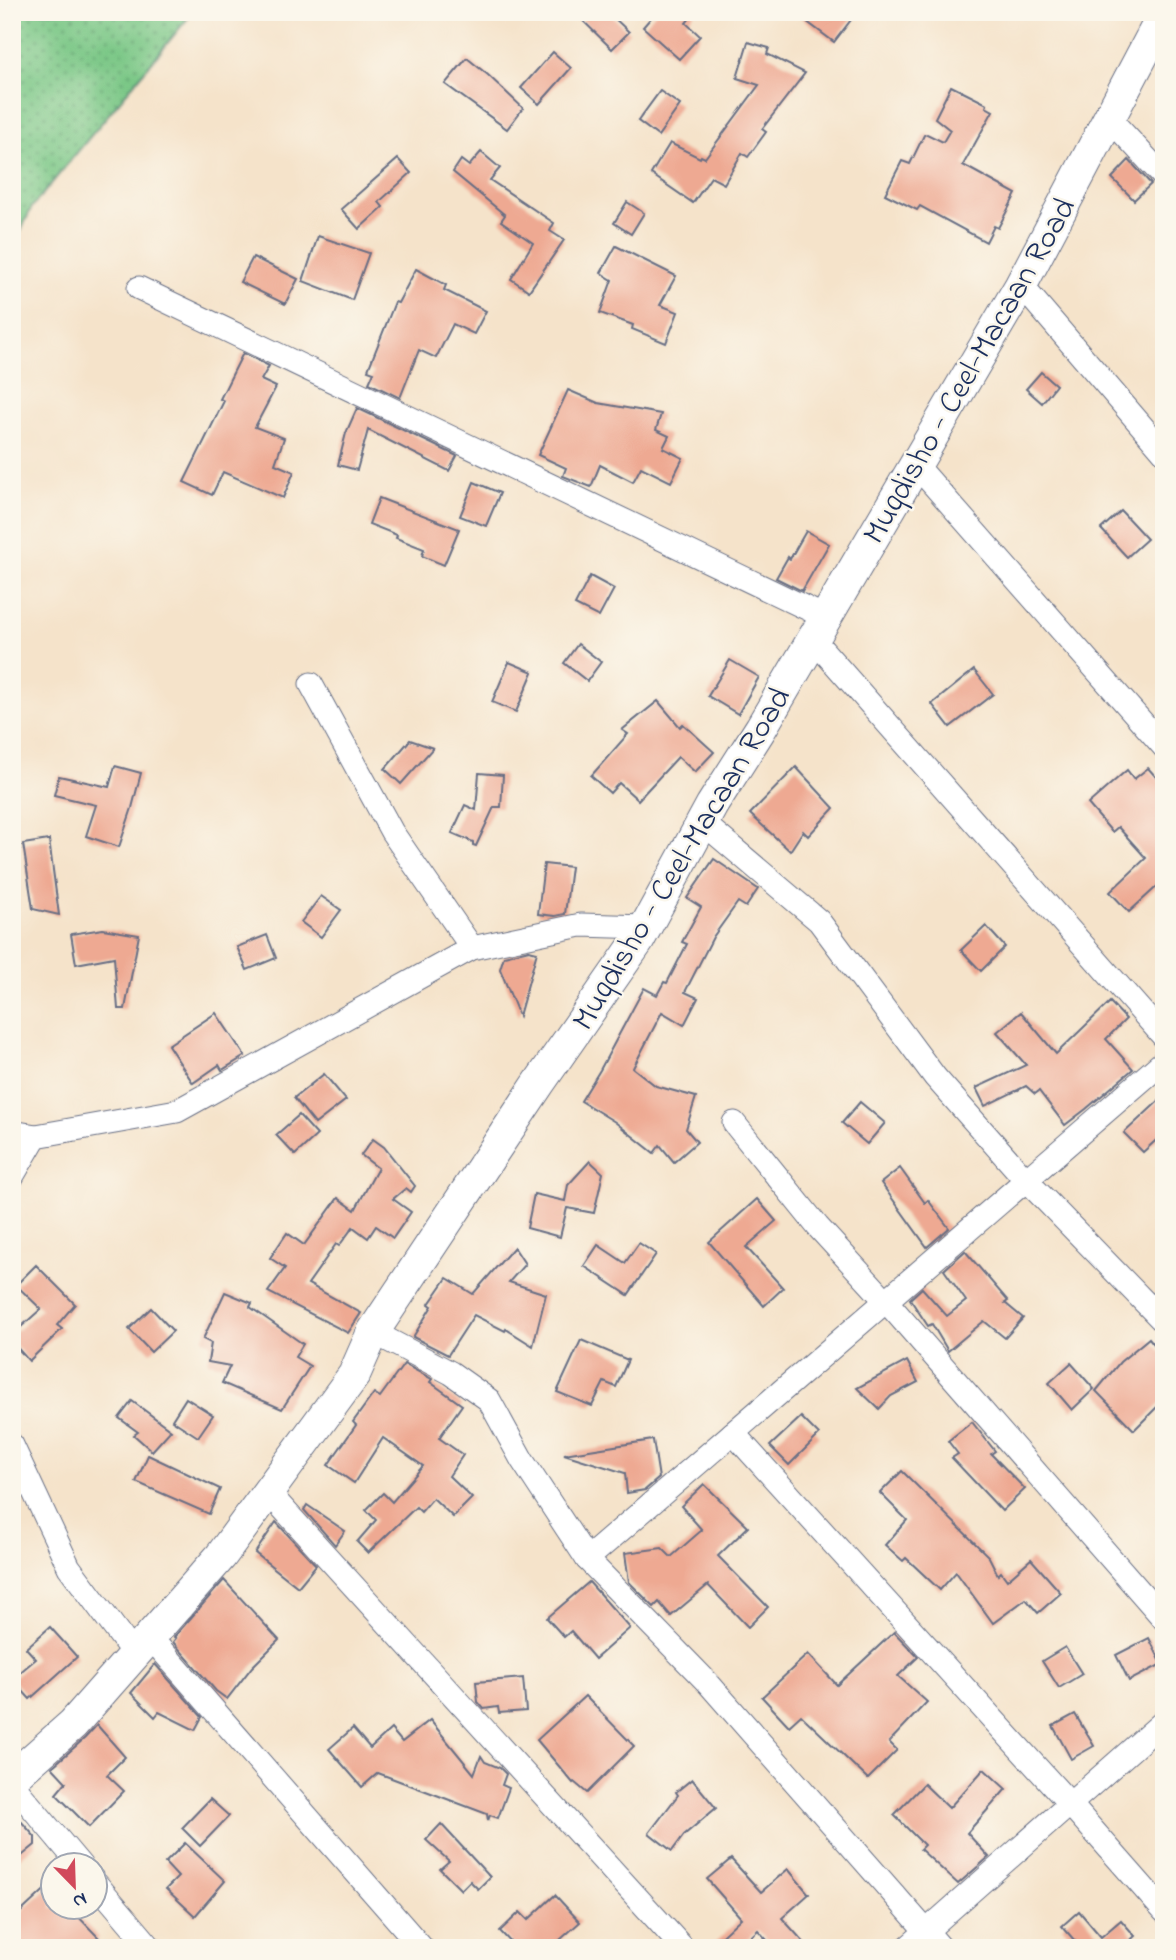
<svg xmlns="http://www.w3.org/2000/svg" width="1176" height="1960" viewBox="0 0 1176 1960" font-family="'Indie Flower',sans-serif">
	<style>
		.grass { fill: url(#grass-dots); stroke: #4a7b72; stroke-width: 2 }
		.building { fill: #eea992 }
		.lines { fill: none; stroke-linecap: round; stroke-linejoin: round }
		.street-casing { stroke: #676e84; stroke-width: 25 }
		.secondary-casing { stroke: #676e84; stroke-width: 34 }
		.street { stroke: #fff; stroke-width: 23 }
		.secondary { stroke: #fff; stroke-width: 32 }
		.labels { text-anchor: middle; stroke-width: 5; stroke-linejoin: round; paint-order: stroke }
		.street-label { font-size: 32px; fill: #1b2f5e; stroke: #fbf7ec }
	</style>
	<defs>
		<pattern id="grass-dots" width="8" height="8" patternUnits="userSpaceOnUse" patternTransform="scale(1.75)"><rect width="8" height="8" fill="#7ac786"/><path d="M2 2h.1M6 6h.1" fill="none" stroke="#63a271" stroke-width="1.8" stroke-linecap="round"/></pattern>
	</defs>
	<rect width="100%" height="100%" fill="#fbf7ec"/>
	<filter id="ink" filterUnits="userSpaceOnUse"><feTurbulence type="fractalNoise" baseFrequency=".0143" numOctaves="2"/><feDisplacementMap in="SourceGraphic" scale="14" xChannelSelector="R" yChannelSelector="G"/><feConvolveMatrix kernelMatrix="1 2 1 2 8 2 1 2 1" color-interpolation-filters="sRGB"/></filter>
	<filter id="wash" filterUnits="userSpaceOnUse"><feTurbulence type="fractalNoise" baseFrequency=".00686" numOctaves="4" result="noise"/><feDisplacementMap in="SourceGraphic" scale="28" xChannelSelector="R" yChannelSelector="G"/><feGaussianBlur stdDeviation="1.57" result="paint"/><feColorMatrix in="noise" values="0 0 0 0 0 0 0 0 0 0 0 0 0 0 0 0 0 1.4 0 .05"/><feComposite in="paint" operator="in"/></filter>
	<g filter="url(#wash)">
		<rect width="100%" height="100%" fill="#f5e3ca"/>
		<path class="grass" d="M12 12H193L32 207 12 249Z"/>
		<g id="blocks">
			<g class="building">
				<path d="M574 12H608L629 32 612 49Z"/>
				<path d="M656 12H695L686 23 700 36 679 59 643 27Z"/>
				<path d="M794 12H857L834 42Z"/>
				<path d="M748 42 769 48 767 54 805 73 762 129 766 132 748 157 742 153 724 184 711 177 693 203 651 174 670 143 700 158 701 156 705 158 759 85 737 78Z"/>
				<path d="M553 52 571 68 539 104 521 88Z"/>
				<path d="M467 58 488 75 523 108 507 129 445 84Z"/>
				<path d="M951 86 987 104 986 107 993 111 963 165 1016 194 998 228 994 226 986 242 920 206 917 210 885 194 902 161 910 164 924 135 927 134 943 142 950 130 935 118Z"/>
				<path d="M660 91 680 105 658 136 638 121Z"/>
				<path d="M481 152 500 168 490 180 554 223 550 231 564 240 529 291 511 279 533 243 501 221 505 215 453 172 461 160 469 166Z"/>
				<path d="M398 159 411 173 379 202 383 207 359 229 341 209Z"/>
				<path d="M1129 160 1151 184 1134 200 1112 178Z"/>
				<path d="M627 202 644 213 631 234 614 223Z"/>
				<path d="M318 236 369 253 352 300 303 281Z"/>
				<path d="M616 246 676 276 660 305 678 312 666 343 632 329 633 325 600 313 612 280 601 273Z"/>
				<path d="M253 257 298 279 285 304 240 282Z"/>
				<path d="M416 269 446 285 444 290 486 311 474 334 453 324 436 358 419 350 400 398 369 383 374 372 368 370 395 302 398 303Z"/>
				<path d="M243 353 269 366 261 380 276 387 255 427 284 438 275 464 294 472 283 498 223 472 212 495 184 482 224 401 220 399Z"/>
				<path d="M1041 372 1056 385 1042 403 1026 389Z"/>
				<path d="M568 390 598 403 661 414 656 430 669 436 663 448 683 458 671 482 641 467 633 482 600 465 591 487 563 476 566 468 538 455Z"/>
				<path d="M357 408 457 456 449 471 368 430 357 470 338 465 346 433Z"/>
				<path d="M474 482 500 493 486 526 460 516Z"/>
				<path d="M379 498 459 529 444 565 422 556 424 549 396 538 397 535 369 524Z"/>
				<path d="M1121 511 1147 539 1127 557 1101 529Z"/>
				<path d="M806 531 829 544 802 591 776 578 788 557 790 559Z"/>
				<path d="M590 576 614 589 599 617 575 605Z"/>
				<path d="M578 644 601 662 587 681 564 663Z"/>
				<path d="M730 660 759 677 738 714 708 696Z"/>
				<path d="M509 662 533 672 516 712 492 702Z"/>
				<path d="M974 670 993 694 950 727 932 704Z"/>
				<path d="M658 701 680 727 683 724 714 752 695 772 678 757 638 800 619 783 610 793 591 776 628 734 622 730Z"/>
				<path d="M410 740 433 748 401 784 385 769Z"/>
				<path d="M115 766 141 773 132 808 119 847 86 836 96 805 54 795 59 776 109 787Z"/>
				<path d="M796 767 834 808 808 836 803 831 790 851 750 814Z"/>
				<path d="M1148 768 1164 786V880L1129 912 1110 892 1146 858 1118 827 1112 832 1088 804 1127 770 1134 779Z"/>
				<path d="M479 773 503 775 501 807H494L476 846 473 845V842L452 833 465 805 476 810Z"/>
				<path d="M49 840 59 915 33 909 23 844Z"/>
				<path d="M714 859 758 889 746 907 738 902 713 937 685 992 698 998 684 1025 662 1012 633 1068 656 1086 696 1097 686 1129 697 1142 674 1162 660 1145 654 1153 615 1122 581 1101 600 1070 644 988 657 995 664 982 667 983 687 944 682 942 701 907 687 898Z"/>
				<path d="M544 864 571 867 565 914 555 916 538 914Z"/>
				<path d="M321 896 341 910 321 937 301 922Z"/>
				<path d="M986 926 1005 947 981 971 961 950Z"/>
				<path d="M103 929 139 935 125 1009H118L114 957 76 964 71 934Z"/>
				<path d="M267 935 276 958 247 970 237 947Z"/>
				<path d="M529 950 537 952 519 1016 500 969 504 956Z"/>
				<path d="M1110 1002 1126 1019 1106 1039 1133 1069 1086 1109 1065 1125 1039 1091 1035 1094 1026 1086 985 1106 976 1088 1026 1065 997 1032 1021 1012 1056 1054Z"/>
				<path d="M216 1013 245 1056 222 1070 219 1065 193 1083 168 1045Z"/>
				<path d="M324 1074 346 1100 315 1124 294 1098Z"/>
				<path d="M1164 1096V1133L1143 1152 1124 1133Z"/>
				<path d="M860 1102 885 1123 867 1144 842 1123Z"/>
				<path d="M299 1115 317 1135 295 1155 276 1135Z"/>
				<path d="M373 1139 384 1147 415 1186 411 1192 406 1188 393 1199 411 1212 393 1238 376 1226 368 1238 353 1227 339 1246 336 1244 308 1284 361 1313 348 1333 268 1292 285 1268 270 1258 287 1233 304 1245 338 1198 355 1210 378 1168 361 1155Z"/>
				<path d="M590 1161 603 1173 594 1213 567 1208 560 1237 527 1228 534 1194 565 1201 568 1185Z"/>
				<path d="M900 1168 925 1203 928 1200 949 1228 927 1247 881 1183Z"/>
				<path d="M757 1199 776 1221 746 1247 783 1288 764 1306 709 1242Z"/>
				<path d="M639 1243 656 1254 628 1295 584 1266 598 1245 625 1263Z"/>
				<path d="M514 1247 525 1264 509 1282 546 1294 533 1346 506 1329 505 1331 474 1315 448 1355 413 1337 432 1306 429 1304 447 1278 473 1294Z"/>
				<path d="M965 1251 1008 1301 1005 1303 1023 1318 1005 1338 984 1321 948 1351 932 1324 928 1326 910 1299 922 1288 947 1316 966 1301 944 1270Z"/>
				<path d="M36 1265 75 1304 57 1325 62 1329 29 1361 12 1342V1335L41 1309 16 1285Z"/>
				<path d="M225 1292 252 1303 250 1307 303 1344 295 1357 310 1366 282 1409 222 1383 230 1366 208 1362 211 1343 203 1339Z"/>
				<path d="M151 1308 173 1331 151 1352 129 1329Z"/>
				<path d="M1149 1338 1164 1356V1400L1134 1430 1096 1391 1120 1362Z"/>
				<path d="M581 1340 628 1360 616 1387 604 1382 592 1406 557 1392Z"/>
				<path d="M907 1361 918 1382 891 1396 879 1409 857 1388Z"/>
				<path d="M1071 1363 1094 1389 1072 1410 1049 1383Z"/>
				<path d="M404 1364 432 1379 430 1382 462 1405 439 1438 463 1455 449 1476 472 1498 453 1517 433 1498 421 1512 416 1507 368 1553 357 1542 376 1520 366 1510 383 1493 392 1502 423 1466 383 1438 354 1483 328 1465 356 1425 353 1422 374 1393 380 1397Z"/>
				<path d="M186 1398 213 1415 198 1437 172 1420Z"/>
				<path d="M132 1401 171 1430 152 1451 134 1435 138 1432 119 1418Z"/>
				<path d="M801 1417 819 1435 789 1465 770 1446Z"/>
				<path d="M972 1422 995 1451 991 1454 1025 1489 1002 1511 952 1458 958 1454 948 1441Z"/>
				<path d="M653 1440 659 1478 645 1490 627 1493 625 1473 564 1454Z"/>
				<path d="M148 1455 220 1489 209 1514 136 1482Z"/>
				<path d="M902 1471 989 1557 998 1575 1001 1572 1007 1580 1031 1559 1061 1593 1038 1613 1026 1599 993 1623 956 1572 940 1590 906 1558 903 1561 885 1545 907 1520 880 1493Z"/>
				<path d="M704 1484 748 1527 718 1556 768 1607 748 1627 708 1585 671 1616 659 1602 654 1607 629 1582 625 1553 662 1548 671 1557 702 1530 681 1506Z"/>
				<path d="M307 1505 345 1531 335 1545 304 1510Z"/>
				<path d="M276 1522 316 1565 298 1587 255 1553Z"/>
				<path d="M224 1580 279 1640 252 1667 227 1699 216 1691 173 1642 176 1638 174 1637Z"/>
				<path d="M589 1582 630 1628 595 1659 571 1631 564 1637 547 1618Z"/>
				<path d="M50 1627 77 1657 30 1699 12 1679 36 1659 26 1648Z"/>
				<path d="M894 1632 918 1657 898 1676 927 1702 889 1742 897 1750 868 1779 801 1715 789 1726 762 1697 808 1654 837 1685Z"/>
				<path d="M1149 1638 1162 1664 1129 1681 1116 1655Z"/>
				<path d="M1065 1647 1082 1674 1059 1688 1042 1661Z"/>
				<path d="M155 1664 202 1717 195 1730 159 1712 155 1717 131 1693Z"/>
				<path d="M523 1678 526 1711 499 1713 498 1707 484 1709 478 1702 476 1682Z"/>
				<path d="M585 1696 634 1746 587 1793 574 1782 573 1783 537 1740Z"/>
				<path d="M1075 1714 1094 1746 1071 1759 1053 1726Z"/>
				<path d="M430 1720 474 1774 481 1756 485 1762 500 1768 506 1774 502 1785 509 1788 498 1818 490 1815 488 1821 487 1814 378 1773 362 1787 329 1749 353 1728 370 1748 391 1729 402 1742Z"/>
				<path d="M97 1725 125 1757 107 1775 124 1791 89 1827 56 1794 66 1782 52 1767 85 1738Z"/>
				<path d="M984 1769 1006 1789 967 1833 989 1857 958 1884 920 1849 924 1845 894 1815 924 1784 949 1808Z"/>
				<path d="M692 1779 716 1808 684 1835 672 1851 649 1833 678 1795 676 1792Z"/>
				<path d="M210 1799 229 1816 200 1846 182 1828Z"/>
				<path d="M12 1811 35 1837V1845L12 1864Z"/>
				<path d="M441 1824 490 1877 478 1889 470 1881 461 1890 440 1869 449 1861 426 1840Z"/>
				<path d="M185 1843 225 1881 195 1916 166 1889 178 1877 165 1863Z"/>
				<path d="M731 1859 761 1892 788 1869 809 1894 782 1918 809 1948H774L758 1930 739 1948H709L741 1918 707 1879Z"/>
				<path d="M52 1883V1908H70L99 1938 88 1948H12V1920Z"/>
				<path d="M555 1895 580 1922 551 1948H516L500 1931 520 1912 528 1920Z"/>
				<path d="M1079 1911 1101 1937 1121 1920 1135 1936 1122 1948H1081L1062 1926Z"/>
			</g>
		</g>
	</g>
	<g filter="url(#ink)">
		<use href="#blocks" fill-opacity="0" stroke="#676e84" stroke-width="2"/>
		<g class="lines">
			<defs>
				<g id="street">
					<path d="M1109 118 1164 177"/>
					<path d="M1021 285 1164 452"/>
					<path d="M139 288 825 617"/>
					<path d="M916 465 1164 747"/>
					<path d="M813 639 1164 1037"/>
					<path d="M311 684 392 832 472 948"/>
					<path d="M702 822 819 921 935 1077 1026 1180 1164 1322"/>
					<path d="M734 1123 818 1227 886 1301 1164 1619"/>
					<path d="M12 1132 36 1136 177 1111 472 948 581 925 645 927"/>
					<path d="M12 1177 36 1136"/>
					<path d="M373 1332 451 1373 489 1400 522 1460 587 1559 708 1683 941 1948"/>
					<path d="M733 1433 1070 1804 1164 1911"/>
					<path d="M12 1445 69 1567 134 1654"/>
					<path d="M268 1492 683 1948"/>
					<path d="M587 1559 1164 1061"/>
					<path d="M150 1637 422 1948"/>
					<path d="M12 1784 81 1866"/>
					<path d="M94 1881 151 1948"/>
					<path d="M907 1948 1164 1721"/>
				</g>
				<path id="secondary" d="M12 1778 73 1724 221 1556 354 1375 373 1332 539 1083 638 941 712 805 761 728 1021 285 1164 14"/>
			</defs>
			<use href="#street" class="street-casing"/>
			<use href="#secondary" class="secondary-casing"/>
			<use href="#street" class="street"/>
			<use href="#secondary" class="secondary"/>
		</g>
	</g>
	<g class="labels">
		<g class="street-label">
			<text transform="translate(968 370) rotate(-60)" y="11">Muqdisho - Ceel-Macaan Road</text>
			<text transform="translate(680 858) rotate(-59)" y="11">Muqdisho - Ceel-Macaan Road</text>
		</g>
	</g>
	<rect width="1176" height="1960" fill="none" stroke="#fbf7ec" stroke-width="42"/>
	<g transform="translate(74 1886) rotate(157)"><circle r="33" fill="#fbf7ec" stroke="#a1a7b3" stroke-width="2"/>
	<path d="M0-5L12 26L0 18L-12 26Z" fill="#d1495b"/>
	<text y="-10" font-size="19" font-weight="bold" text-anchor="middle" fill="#1b2f5e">N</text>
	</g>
</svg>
